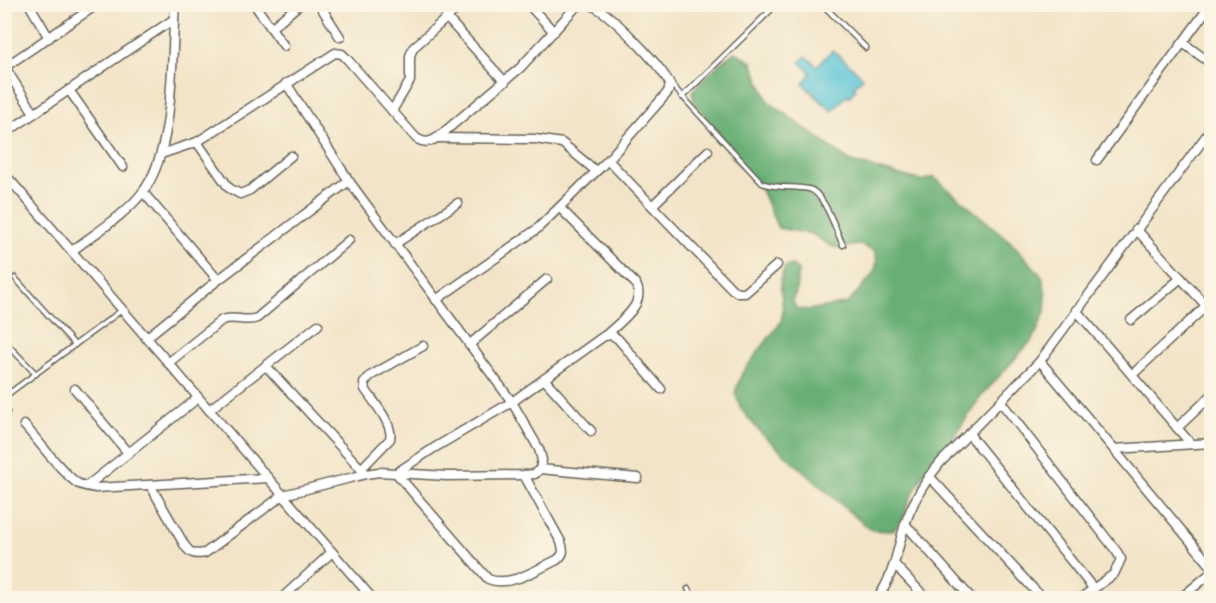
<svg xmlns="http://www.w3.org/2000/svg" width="1216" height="603" viewBox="0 0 1216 603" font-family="Mali,sans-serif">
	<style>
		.forest { fill: #67ae74; stroke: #426548; stroke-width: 1.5 }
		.water { fill: #5cc5d7; stroke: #3c707a; stroke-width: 1.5 }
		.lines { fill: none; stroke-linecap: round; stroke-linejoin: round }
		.lane-casing { stroke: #676258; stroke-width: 7 }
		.street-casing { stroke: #676258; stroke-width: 11 }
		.lane { stroke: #fff; stroke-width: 4 }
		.street { stroke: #fff; stroke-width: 8 }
	</style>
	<rect width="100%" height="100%" fill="#fcf5e5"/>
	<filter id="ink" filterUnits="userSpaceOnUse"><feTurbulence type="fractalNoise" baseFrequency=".0167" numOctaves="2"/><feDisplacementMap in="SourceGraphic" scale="12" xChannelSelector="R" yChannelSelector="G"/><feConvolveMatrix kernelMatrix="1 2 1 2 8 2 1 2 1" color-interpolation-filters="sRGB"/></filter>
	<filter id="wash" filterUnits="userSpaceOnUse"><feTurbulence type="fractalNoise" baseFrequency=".008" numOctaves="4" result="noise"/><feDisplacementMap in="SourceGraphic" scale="24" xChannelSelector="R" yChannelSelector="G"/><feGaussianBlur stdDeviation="1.35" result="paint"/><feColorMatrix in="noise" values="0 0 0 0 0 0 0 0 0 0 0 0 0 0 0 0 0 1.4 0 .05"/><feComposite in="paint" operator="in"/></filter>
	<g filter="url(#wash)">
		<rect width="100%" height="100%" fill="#f2e4c8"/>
		<path class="forest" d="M735 52 752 62 768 101 851 162 922 181 934 177 1013 244 1042 276 1046 295 1045 312 1034 338 982 395 946 449 924 473 908 503 904 517 893 531 872 530 854 516 761 433 741 409 735 393 742 373 781 322 783 312 780 279 785 267 793 265 798 271 796 292 792 301 797 309 809 310 848 303 874 273 877 262 875 251 860 245 839 248 831 246 812 234 778 228 758 183 734 159 715 128 694 102 692 91 720 63Z"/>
		<path class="water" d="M833 50 863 77 854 87 856 89 849 97 847 95 832 111 803 84 811 73 800 62 806 56 817 66Z"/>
	</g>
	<g filter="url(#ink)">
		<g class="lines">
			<defs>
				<g id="lane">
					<path d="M822 4 866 48"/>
					<path d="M671 84 762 183C777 189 793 186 809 189 824 192 836 231 843 245"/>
					<path d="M682 97 777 4"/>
					<path d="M15 278 75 345"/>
					<path d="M4 341 36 374"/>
					<path d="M4 397 122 310"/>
					<path d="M4 409 7 412"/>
					<path d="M688 589 694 598"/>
				</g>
				<g id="street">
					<path d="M29 4 49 38"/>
					<path d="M254 4 284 46"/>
					<path d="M319 4 340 37"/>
					<path d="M367 4 369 6"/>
					<path d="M528 4 554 32"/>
					<path d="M447 18 505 82"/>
					<path d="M271 28 300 4"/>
					<path d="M1183 43 1212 64"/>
					<path d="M4 66 34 113"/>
					<path d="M5 67 98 4"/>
					<path d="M69 90 123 167"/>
					<path d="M392 111 410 81V56L413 48 462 4"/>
					<path d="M4 134 174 19"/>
					<path d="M437 138 535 139 562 143 596 171"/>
					<path d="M197 142 229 188 240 194 250 190 291 156"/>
					<path d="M161 154 197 142 335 53 342 54 347 59 416 138C424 143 428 143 437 138L520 68 575 8 582 4"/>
					<path d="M608 160 732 289 738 293H745L777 265"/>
					<path d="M1097 160 1211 4"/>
					<path d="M4 173 372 598"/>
					<path d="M143 192 218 280"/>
					<path d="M652 206 708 151"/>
					<path d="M560 208 636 284C647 305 618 323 605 336"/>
					<path d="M1136 229 1212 312"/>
					<path d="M395 244 458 203"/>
					<path d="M72 251C94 234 125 215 142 193 176 150 171 57 175 4"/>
					<path d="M436 300 537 229 608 160 668 92 670 84C660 65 608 9 588 4"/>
					<path d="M1076 310 1191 444"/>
					<path d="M1131 320 1181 278"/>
					<path d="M146 338 218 280 349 181"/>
					<path d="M469 345 547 279"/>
					<path d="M1040 361 1212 567"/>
					<path d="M168 363 222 320C234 315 245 323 257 318L349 240"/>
					<path d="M266 366 363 471"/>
					<path d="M1132 375 1206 306"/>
					<path d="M544 379 591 431"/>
					<path d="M75 389 128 453"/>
					<path d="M1001 402 1117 552 1121 559 1114 574 1081 598"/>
					<path d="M209 410 318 325"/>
					<path d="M24 425C39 441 60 471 77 483 83 486 89 487 96 488L268 478"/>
					<path d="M1177 428 1212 395"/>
					<path d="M969 434 1093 588"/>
					<path d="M1114 449 1212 443"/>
					<path d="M361 469 390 439C394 425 373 401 365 389L364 383 370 376 423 346"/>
					<path d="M540 469 638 478"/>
					<path d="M524 475 561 542C564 551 564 554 557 560 537 569 510 588 488 579L396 473 434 448 512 402 604 336 612 335 618 339 661 389"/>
					<path d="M929 476 1042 598"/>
					<path d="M150 485 185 546C191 554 195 555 205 553L283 495 366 474 379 472 447 476 524 475 535 474 540 469 542 460 539 449 512 402 349 181 286 83"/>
					<path d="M87 486 198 398"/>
					<path d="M905 524 971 598"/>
					<path d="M895 565 926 598"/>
					<path d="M282 598 332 552"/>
					<path d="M359 598 366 592"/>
					<path d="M878 598C894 575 897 550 905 524 913 501 925 481 940 463L1040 361 1212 128"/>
					<path d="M1181 598 1212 572"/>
				</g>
			</defs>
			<use href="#lane" class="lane-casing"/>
			<use href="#street" class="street-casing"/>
			<use href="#lane" class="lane"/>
			<use href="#street" class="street"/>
		</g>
	</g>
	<rect width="1216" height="603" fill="none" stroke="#fcf5e5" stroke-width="24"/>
</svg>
